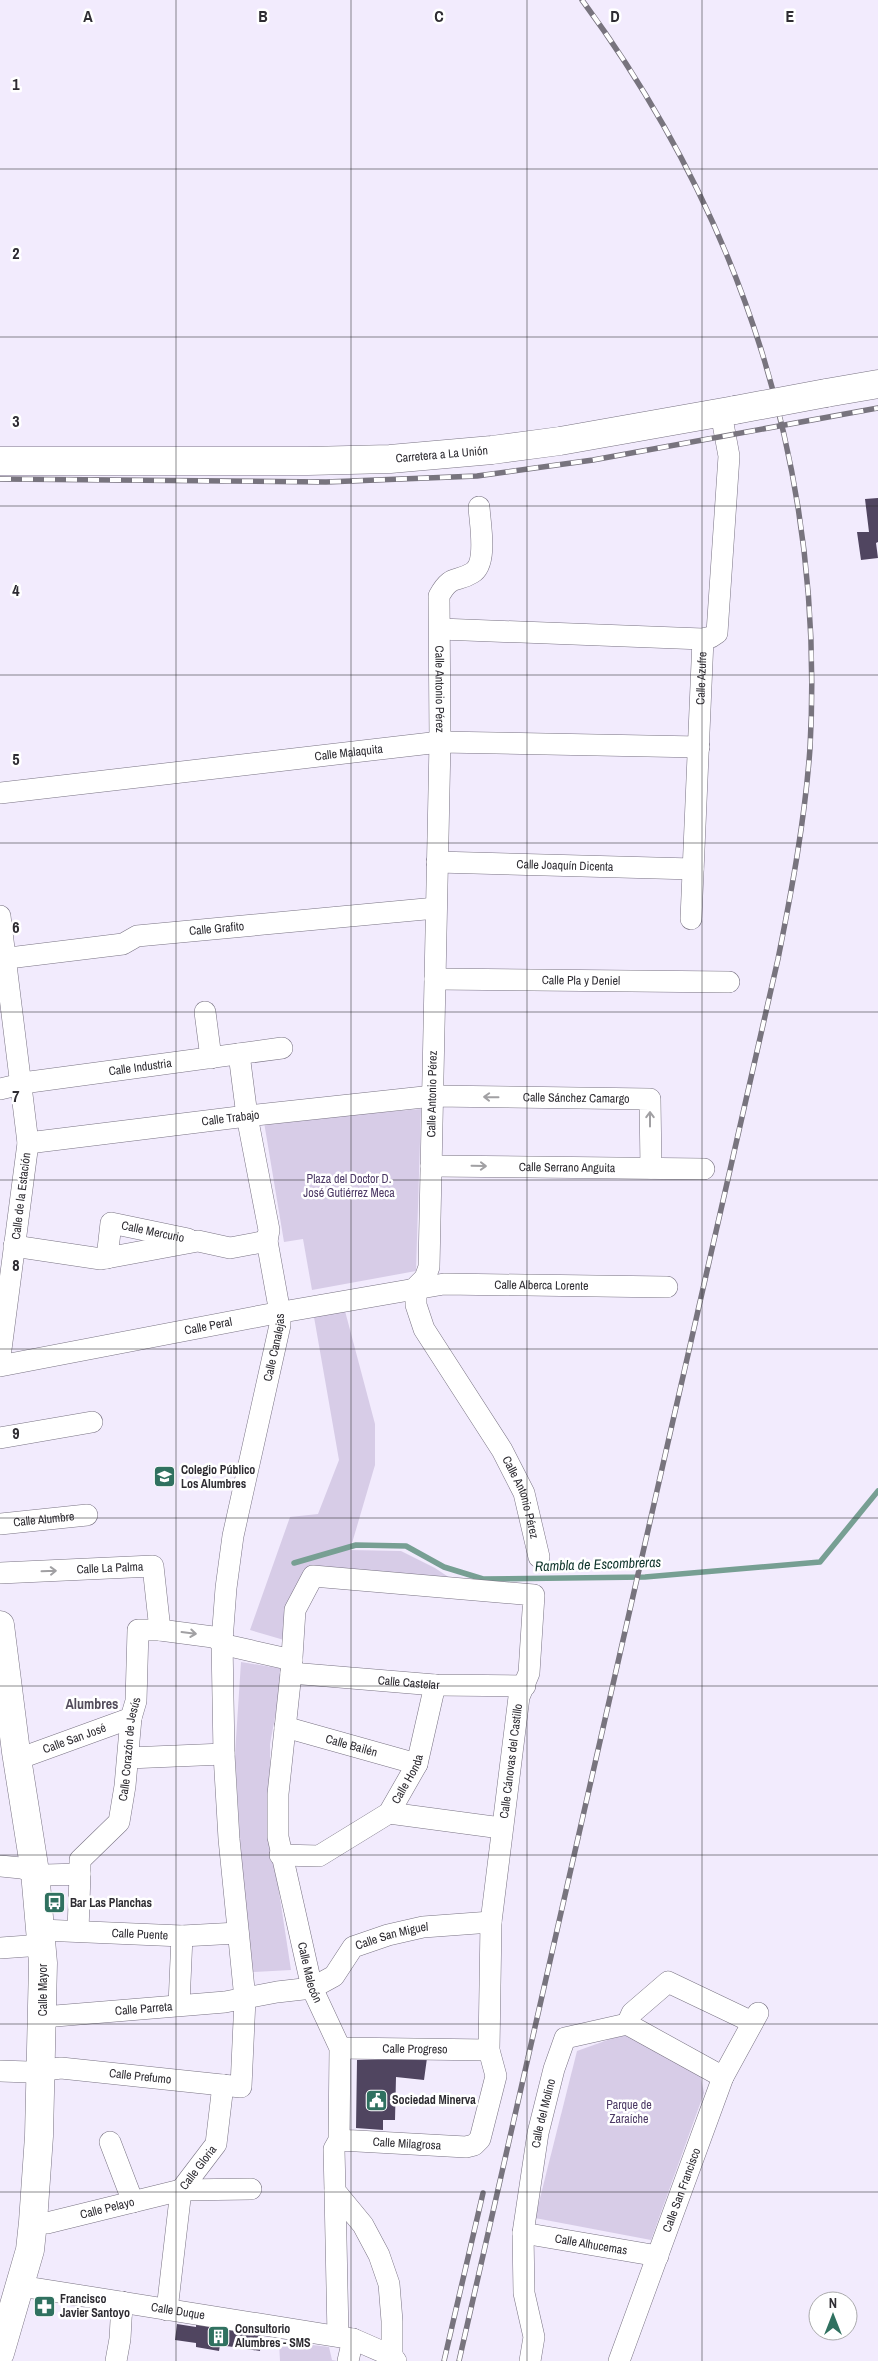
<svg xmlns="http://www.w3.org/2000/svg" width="878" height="2361" viewBox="0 0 878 2361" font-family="'Archivo Narrow',sans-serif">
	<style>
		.green { fill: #d7cce7 }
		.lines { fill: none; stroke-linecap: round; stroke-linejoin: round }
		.stream { stroke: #779f93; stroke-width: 5.5 }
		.building { fill: #504560 }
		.street-casing { stroke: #797383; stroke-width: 22 }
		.secondary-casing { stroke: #797383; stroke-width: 29 }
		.primary-casing { stroke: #797383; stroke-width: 29 }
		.street { stroke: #fff; stroke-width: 21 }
		.secondary { stroke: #fff; stroke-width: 28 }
		.primary { stroke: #fff; stroke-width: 28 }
		.rail-casing { stroke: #78747e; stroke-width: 5.5 }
		.rail { stroke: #fff; stroke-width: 4; stroke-dasharray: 11; stroke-linecap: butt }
		.primary-bridge-casing { stroke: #797383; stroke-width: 29; stroke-linecap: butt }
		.primary-bridge { stroke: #fff; stroke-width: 28 }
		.oneway { stroke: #a1a0a3 }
		.grid { fill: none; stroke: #2e2c32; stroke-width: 1; stroke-opacity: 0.55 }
		.labels { text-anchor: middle; stroke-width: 5; stroke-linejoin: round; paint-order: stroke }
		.street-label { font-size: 12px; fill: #2e2c32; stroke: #fff }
		.park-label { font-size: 12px; fill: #4c3965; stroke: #fff }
		.poi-label { font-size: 12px; font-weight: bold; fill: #2e2c32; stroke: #fff; text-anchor: start }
		.water-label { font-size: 14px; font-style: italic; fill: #0f352c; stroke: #fff }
		.neighbourhood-label { font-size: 14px; font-weight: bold; fill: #534d5c; stroke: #fff }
		.grid-label { font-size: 16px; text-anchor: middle; font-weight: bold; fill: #2e2c32; stroke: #fff; stroke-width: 5; stroke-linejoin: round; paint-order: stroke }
	</style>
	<rect width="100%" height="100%" fill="#f2ebfd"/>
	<g class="green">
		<path d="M421 1109 416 1271 312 1290 303 1239 284 1242 264 1122Z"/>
		<path d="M345 1311 375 1424V1465L350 1550 401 1551 435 1568 453 1580 304 1569 284 1640 250 1630 290 1517 318 1514 339 1460 314 1317Z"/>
		<path d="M241 1662 284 1669 270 1744 271 1840 291 1970 252 1972 242 1871 235 1754Z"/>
		<path d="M627 2033 700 2074 704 2093 651 2240 535 2218 577 2051Z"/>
		<path d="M279 2341 329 2347 332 2360 338 2361H280Z"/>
	</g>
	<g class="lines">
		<path class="stream" d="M294 1563 356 1545 406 1546 444 1567 483 1579 645 1577 820 1562 878 1491"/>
	</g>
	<g class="building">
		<path d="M878 498V542L876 543 878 558 861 560 857 532H869L865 499Z"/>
		<path d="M427 2058 424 2080 396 2077 395 2120H383V2130L356 2128 357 2060Z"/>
		<path d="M196 2322 262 2333 260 2351 220 2345 219 2351 196 2347V2343L175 2340 177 2324 196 2327Z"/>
	</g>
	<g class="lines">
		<defs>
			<g id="street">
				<path id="s1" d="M479 507C480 524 488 564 472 573 456 583 451 574 439 596L440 742 429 1267 425 1278 416 1287V1305L424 1329 502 1450 524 1493 539 1557"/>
				<path d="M440 629 703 639 711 637 717 633 729 456 721 413"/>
				<path id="s2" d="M0 793 440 742 699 747"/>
				<path id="s3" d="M437 862 693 869"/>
				<path d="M0 916 28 1143 0 1357"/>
				<path id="s4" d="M691 919 703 639"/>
				<path id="s5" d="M0 959 123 944 137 936 436 908"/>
				<path id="s6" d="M435 979 729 982"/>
				<path d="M205 1012 211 1058"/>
				<path id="s7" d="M0 1089 30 1082 282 1048"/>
				<path id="s8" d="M28 1143 247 1116 433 1096 650 1099 651 1168"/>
				<path id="s9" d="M431 1166 704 1169"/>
				<path d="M14 1246 101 1259 198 1241 230 1248 267 1241"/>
				<path id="s10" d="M107 1258 111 1223 188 1239"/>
				<path id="s11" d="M0 1366 271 1314 444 1284 667 1287"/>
				<path d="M0 1438 92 1422"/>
				<path id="s12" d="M0 1524 87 1515"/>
				<path id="s13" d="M0 1573 153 1566 160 1630 213 1637 230 1646 292 1660"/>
				<path id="s14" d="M291 1673 435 1685 525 1686"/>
				<path id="s15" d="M285 1727 417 1764"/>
				<path d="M128 1758 224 1754"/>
				<path id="s16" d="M18 1759 131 1718"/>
				<path d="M389 1813 501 1828"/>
				<path id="s17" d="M280 1855 319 1856 389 1813 417 1764 435 1685"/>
				<path d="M0 1866 21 1868 45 1875 80 1874 78 1931"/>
				<path id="s18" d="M80 1874V1860L119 1822 125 1786 131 1718 136 1701 138 1630H160"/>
				<path id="s19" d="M41 1930 182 1936 238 1933"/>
				<path d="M0 1948 42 1945"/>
				<path d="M179 2005 182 1936"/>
				<path id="s20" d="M43 2017 225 2002 277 1992 312 1988 334 1976 353 1947 388 1935 423 1927 491 1922"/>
				<path d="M627 2024 632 2013 668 1982 752 2022"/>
				<path id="s21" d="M340 2048 489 2050"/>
				<path id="s22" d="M0 2071 29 2072 61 2068 241 2087 245 1999 229 1839 224 1754 222 1641 226 1588 233 1536 280 1325V1313L267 1241 269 1230 247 1116 239 1054"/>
				<path id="s23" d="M339 2140 466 2147 474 2145 480 2139 496 2076 489 2050 491 1922 519 1697 529 1673 534 1595 313 1576 295 1610 291 1673 278 1794V1837L312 1988 340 2048 339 2140 334 2149 335 2191 363 2225 379 2255 389 2284 392 2321V2356"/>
				<path d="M110 2142 133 2202"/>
				<path d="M335 2191 338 2336"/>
				<path id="s24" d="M33 2222 47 2223 181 2190 251 2189"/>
				<path id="s25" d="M523 2233 658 2256"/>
				<path id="s26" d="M20 2286 353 2339 392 2356 396 2361"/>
				<path id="s27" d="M167 2310 181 2190 216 2144 223 2085"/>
				<path d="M116 2361 120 2339 122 2302"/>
				<path d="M348 2361 353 2339"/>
				<path id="s28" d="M530 2361 534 2337 524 2293 523 2233 538 2133 554 2069 565 2038 627 2024 723 2077"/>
				<path id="s29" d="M619 2361 723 2077 758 2013"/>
			</g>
			<path id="secondary" d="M0 1625 16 1752 35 1872 43 1963 39 2136 33 2222 30 2250 0 2353"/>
			<g id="primary">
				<path d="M826 393 878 384"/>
				<path id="s30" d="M0 461H308L390 459 492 450 560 441 735 410"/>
			</g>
		</defs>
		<use href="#street" class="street-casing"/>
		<use href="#secondary" class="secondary-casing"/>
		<use href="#primary" class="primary-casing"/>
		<use href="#street" class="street"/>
		<use href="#secondary" class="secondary"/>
		<use href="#primary" class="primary"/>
		<defs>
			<g id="rail">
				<path d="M0 479 326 482 477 476 593 460 878 408"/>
				<path d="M444 2361 483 2193"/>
				<path d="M459 2361 778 959C792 889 805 819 810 748 825 474 744 220 582 0"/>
			</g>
		</defs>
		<use href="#rail" class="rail-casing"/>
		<use href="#rail" class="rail"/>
		<defs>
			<path id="primary-bridge" d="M735 410 826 393"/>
		</defs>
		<use href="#primary-bridge" class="primary-bridge-casing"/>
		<use href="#primary-bridge" class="primary-bridge"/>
	</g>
	<defs><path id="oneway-shaft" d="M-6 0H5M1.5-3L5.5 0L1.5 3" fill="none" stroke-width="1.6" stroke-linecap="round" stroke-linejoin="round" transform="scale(1.25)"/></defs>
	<g class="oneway">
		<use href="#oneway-shaft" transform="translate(491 1097) rotate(-179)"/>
		<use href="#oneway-shaft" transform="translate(650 1119) rotate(-90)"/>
		<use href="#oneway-shaft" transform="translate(479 1166) rotate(1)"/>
		<use href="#oneway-shaft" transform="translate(49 1571) rotate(-2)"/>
		<use href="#oneway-shaft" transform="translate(189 1633) rotate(7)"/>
	</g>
	<path class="grid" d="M176 0V2361M351 0V2361M527 0V2361M702 0V2361M0 169H878M0 337H878M0 506H878M0 675H878M0 843H878M0 1012H878M0 1180H878M0 1349H878M0 1518H878M0 1686H878M0 1855H878M0 2024H878M0 2192H878"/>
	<defs>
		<symbol id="school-square" viewBox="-11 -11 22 22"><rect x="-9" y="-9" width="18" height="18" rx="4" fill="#307160" stroke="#fff"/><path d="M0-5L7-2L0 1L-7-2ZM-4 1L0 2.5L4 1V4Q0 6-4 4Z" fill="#fff"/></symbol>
		<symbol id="bus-square" viewBox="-11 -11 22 22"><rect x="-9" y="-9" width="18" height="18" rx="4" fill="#307160" stroke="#fff"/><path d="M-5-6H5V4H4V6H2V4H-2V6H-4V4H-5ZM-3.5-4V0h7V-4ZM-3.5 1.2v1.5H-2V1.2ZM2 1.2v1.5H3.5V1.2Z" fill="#fff"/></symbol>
		<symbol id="civic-square" viewBox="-11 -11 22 22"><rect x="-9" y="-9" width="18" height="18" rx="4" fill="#307160" stroke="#fff"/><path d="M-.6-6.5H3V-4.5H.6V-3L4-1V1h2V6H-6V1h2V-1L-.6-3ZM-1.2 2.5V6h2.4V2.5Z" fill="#fff"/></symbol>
		<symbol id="pharmacy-square" viewBox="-11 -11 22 22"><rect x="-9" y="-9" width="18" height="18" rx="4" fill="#307160" stroke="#fff"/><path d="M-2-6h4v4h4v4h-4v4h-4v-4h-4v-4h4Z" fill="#fff"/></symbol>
		<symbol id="building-square" viewBox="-11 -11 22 22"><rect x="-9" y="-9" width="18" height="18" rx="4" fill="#307160" stroke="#fff"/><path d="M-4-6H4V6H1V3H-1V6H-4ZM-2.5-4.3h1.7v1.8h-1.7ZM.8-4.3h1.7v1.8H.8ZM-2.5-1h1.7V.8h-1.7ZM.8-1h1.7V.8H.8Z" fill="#fff"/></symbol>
	</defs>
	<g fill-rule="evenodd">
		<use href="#school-square" x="152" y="1464" width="25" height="25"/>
		<use href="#bus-square" x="42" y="1890" width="25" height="25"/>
		<use href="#civic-square" x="364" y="2088" width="25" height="25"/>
		<use href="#pharmacy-square" x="32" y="2294" width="25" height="25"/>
		<use href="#building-square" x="206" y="2324" width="25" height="25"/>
	</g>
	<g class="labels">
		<g class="street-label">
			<text dy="4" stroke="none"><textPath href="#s30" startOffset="442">Carretera a La Unión</textPath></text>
			<text dy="4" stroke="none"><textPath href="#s4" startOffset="241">Calle Azufre</textPath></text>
			<text dy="4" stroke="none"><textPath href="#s1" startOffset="204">Calle Antonio Pérez</textPath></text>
			<text dy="4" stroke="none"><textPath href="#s2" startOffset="351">Calle Malaquita</textPath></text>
			<text dy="4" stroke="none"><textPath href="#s3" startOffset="128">Calle Joaquín Dicenta</textPath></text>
			<text dy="4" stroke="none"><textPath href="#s5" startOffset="220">Calle Grafito</textPath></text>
			<text dy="4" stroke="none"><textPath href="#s6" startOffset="146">Calle Pla y Deniel</textPath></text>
			<text dy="4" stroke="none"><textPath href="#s7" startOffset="142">Calle Industria</textPath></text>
			<text transform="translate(432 1094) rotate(-89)" y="4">Calle Antonio Pérez</text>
			<text dy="4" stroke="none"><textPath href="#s8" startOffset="551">Calle Sánchez Camargo</textPath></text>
			<text dy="4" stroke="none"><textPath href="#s8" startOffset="204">Calle Trabajo</textPath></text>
			<text dy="4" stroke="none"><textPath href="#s9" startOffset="136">Calle Serrano Anguita</textPath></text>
			<text transform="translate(21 1196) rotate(-83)" y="4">Calle de la Estación</text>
			<text dy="4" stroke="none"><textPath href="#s10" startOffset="78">Calle Mercurio</textPath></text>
			<text dy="4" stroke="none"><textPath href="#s11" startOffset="549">Calle Alberca Lorente</textPath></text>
			<text dy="4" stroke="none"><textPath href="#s11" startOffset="212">Calle Peral</textPath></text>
			<text dy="4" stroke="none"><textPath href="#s22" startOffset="988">Calle Canalejas</textPath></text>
			<text dy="4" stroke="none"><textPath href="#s1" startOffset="1045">Calle Antonio Pérez</textPath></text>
			<text dy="4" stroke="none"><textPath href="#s12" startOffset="44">Calle Alumbre</textPath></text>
			<text dy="4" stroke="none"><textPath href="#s13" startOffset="110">Calle La Palma</textPath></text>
			<text dy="4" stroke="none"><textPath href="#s14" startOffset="118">Calle Castelar</textPath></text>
			<text dy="4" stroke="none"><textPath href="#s16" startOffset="60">Calle San José</textPath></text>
			<text dy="4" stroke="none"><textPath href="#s15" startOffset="69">Calle Bailén</textPath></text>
			<text dy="4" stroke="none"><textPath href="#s18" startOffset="142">Calle Corazón de Jesús</textPath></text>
			<text dy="4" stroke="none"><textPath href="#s23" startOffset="526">Calle Cánovas del Castillo</textPath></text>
			<text dy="4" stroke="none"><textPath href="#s17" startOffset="160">Calle Honda</textPath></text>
			<text dy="4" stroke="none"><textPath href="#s19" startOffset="99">Calle Puente</textPath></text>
			<text dy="4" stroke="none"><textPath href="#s20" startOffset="371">Calle San Miguel</textPath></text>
			<text dy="4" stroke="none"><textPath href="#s23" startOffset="1322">Calle Malecón</textPath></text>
			<text transform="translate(43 1990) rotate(-90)" y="4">Calle Mayor</text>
			<text dy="4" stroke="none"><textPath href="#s20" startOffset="101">Calle Parreta</textPath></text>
			<text dy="4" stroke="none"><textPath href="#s21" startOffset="75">Calle Progreso</textPath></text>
			<text dy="4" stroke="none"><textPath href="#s22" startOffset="141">Calle Prefumo</textPath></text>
			<text dy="4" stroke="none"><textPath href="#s28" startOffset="251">Calle del Molino</textPath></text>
			<text dy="4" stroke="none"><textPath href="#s23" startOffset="68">Calle Milagrosa</textPath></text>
			<text dy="4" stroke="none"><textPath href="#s27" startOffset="149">Calle Gloria</textPath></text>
			<text dy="4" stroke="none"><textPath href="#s29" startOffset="182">Calle San Francisco</textPath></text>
			<text dy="4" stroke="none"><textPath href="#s24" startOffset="76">Calle Pelayo</textPath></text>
			<text dy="4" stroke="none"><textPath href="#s25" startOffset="69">Calle Alhucemas</textPath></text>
			<text dy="4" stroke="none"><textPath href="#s26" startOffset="160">Calle Duque</textPath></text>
		</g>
		<g class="park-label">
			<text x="349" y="1183">Plaza del Doctor D.<tspan x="349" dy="14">José Gutiérrez Meca</tspan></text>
			<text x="629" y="2109">Parque de<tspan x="629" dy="14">Zaraíche</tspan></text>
		</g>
		<g class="poi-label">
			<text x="181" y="1474">Colegio Público<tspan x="181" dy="14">Los Alumbres</tspan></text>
			<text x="70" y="1907">Bar Las Planchas</text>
			<text x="392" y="2104">Sociedad Minerva</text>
			<text x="60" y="2303">Francisco<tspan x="60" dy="14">Javier Santoyo</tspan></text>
			<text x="235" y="2333">Consultorio<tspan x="235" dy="14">Alumbres - SMS</tspan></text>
		</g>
		<g class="water-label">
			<text transform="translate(598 1564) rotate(-2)" y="5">Rambla de Escombreras</text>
		</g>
		<g class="neighbourhood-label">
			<text x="92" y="1709">Alumbres</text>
		</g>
	</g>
	<g class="grid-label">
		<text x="88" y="22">A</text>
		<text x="263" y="22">B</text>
		<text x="439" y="22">C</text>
		<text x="615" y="22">D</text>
		<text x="790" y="22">E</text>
		<text x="16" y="90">1</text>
		<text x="16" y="259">2</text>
		<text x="16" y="427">3</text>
		<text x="16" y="596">4</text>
		<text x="16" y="765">5</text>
		<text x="16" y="933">6</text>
		<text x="16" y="1102">7</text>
		<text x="16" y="1271">8</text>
		<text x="16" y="1439">9</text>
	</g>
	<g transform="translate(833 2316)"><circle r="24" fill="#ffffff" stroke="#ababad"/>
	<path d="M0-4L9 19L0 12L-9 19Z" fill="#307160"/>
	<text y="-8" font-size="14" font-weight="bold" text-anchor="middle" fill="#2e2c32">N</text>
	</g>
</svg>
